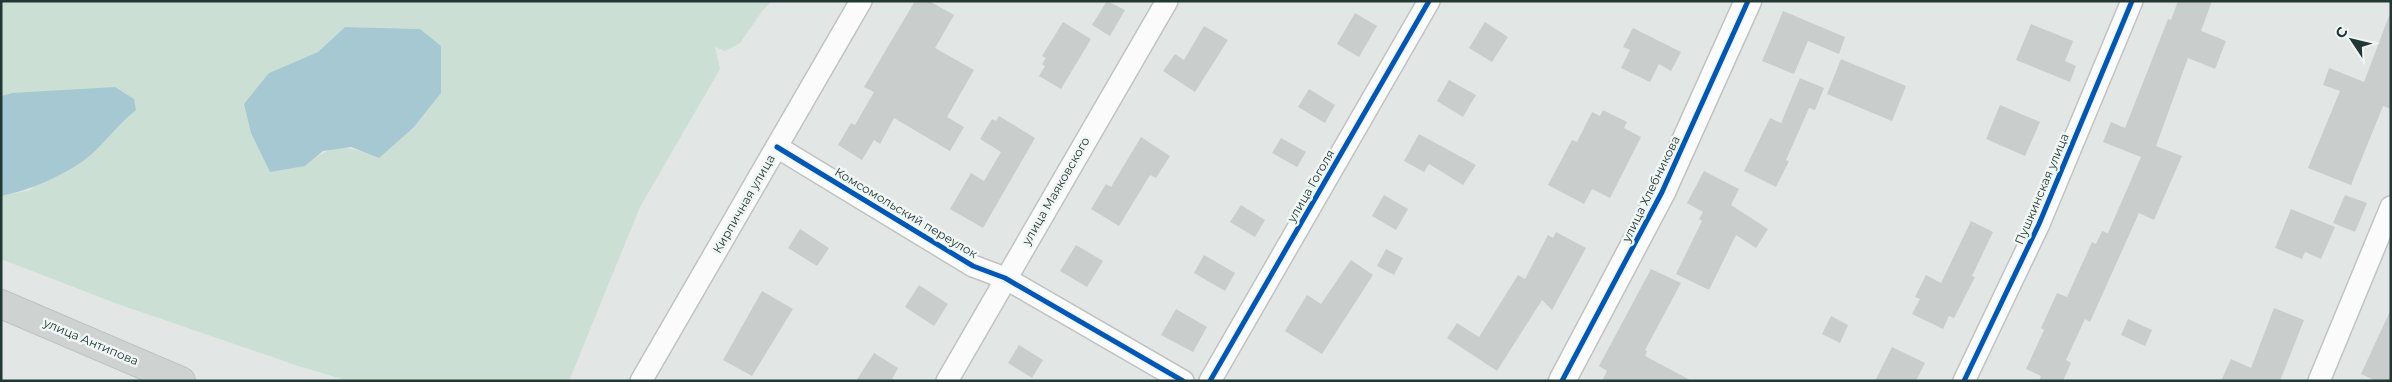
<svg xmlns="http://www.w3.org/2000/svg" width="2392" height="382" viewBox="0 0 2392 382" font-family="Montserrat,sans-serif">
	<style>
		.green { fill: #ccdfd4; fill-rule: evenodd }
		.water { fill: #a6c8d2 }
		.building { fill: #c9cecc }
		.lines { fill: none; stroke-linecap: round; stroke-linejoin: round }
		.minor-casing { stroke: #bfc4c2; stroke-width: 24 }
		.tertiary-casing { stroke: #bfc4c2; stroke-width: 29 }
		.primary-casing { stroke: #bcc3c1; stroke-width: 30 }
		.minor { stroke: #fbfbfb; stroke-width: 21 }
		.tertiary { stroke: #fbfbfb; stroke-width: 26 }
		.primary { stroke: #ced3d2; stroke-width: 28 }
		.cycleway-casing { stroke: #f0f6f4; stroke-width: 8 }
		.cycleway { stroke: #0057b8; stroke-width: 5 }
		.labels { text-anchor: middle; stroke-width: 5; stroke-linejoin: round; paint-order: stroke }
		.street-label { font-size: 12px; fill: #223834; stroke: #f0f6f4 }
	</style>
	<rect width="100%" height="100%" fill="#e2e7e5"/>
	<path class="green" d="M1 1H772L763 10 740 43 725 51 715 47 720 69 640 207 569 381H349L298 366 115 303 1 259V196L30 190 136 110 12 93 1 96ZM345 27 420 29 379 158C345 145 334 141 305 166L269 73 318 52Z"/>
	<g class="water">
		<path d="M345 27 420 29 441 46V93L413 128 379 158 351 147 323 151 305 166 270 172 251 133 244 104 269 73 318 52Z"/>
		<path d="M115 87 134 99 136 110C117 125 101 148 83 161 58 178 30 190 1 196V96L12 93Z"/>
	</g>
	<g class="building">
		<path d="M915 1H929L954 15 935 48 974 70 947 117 964 127 950 151 894 118 880 144 874 140 862 160 838 145 851 123 855 125 874 92 864 87Z"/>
		<path d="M1107 1 1125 10 1110 36 1092 25Z"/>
		<path d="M2178 1H2212L2201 31 2226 41 2215 69 2188 58 2156 146 2182 156 2154 220 2139 213 2090 322 2085 319 2066 360 2071 363 2063 381H2039L2041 376 2026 369 2044 330 2041 328 2057 293 2067 297 2092 242 2096 244 2102 231 2108 233 2141 157 2103 142 2111 122 2125 128 2168 19 2171 20Z"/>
		<path d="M1783 11 1845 37 1839 54 1808 41 1794 74 1762 61Z"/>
		<path d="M1355 13 1377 26 1359 57 1337 44Z"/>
		<path d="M2389 16H2391V109L2383 106 2351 185 2308 168 2340 91 2323 85 2329 68 2364 82Z"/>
		<path d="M1063 22 1091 39 1061 89 1039 76 1045 66 1042 64 1046 58 1042 56Z"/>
		<path d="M1485 22 1508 37 1492 62 1469 48Z"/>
		<path d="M2031 24 2073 41 2065 61 2076 66 2070 82 2016 60Z"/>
		<path d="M1204 26 1228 40 1195 92 1163 71 1175 54 1184 60Z"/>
		<path d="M1633 28 1681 52 1671 71 1659 64 1650 82 1621 68 1630 50 1623 47Z"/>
		<path d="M1841 59 1906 86 1892 121 1827 94Z"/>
		<path d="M1800 78 1824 88 1815 110 1809 108 1786 160 1789 161 1776 187 1744 171 1770 118 1781 123Z"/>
		<path d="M1449 80 1476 95 1463 117 1437 101Z"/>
		<path d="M1309 89 1335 105 1325 123 1298 107Z"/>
		<path d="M2000 105 2040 122 2025 156 1986 139Z"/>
		<path d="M1603 110 1627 122 1624 128 1641 137 1610 198 1592 189 1584 204 1548 185 1572 140 1577 142 1592 112 1600 116Z"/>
		<path d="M999 116 1035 138 983 228 950 209 971 173 984 181 1001 152 980 139 992 119 996 121Z"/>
		<path d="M1419 134 1476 165 1463 185 1429 164 1424 172 1404 161Z"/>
		<path d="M1141 137 1170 156 1156 178 1150 175 1119 226 1091 209 1106 184 1111 187Z"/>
		<path d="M1281 138 1306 152 1297 167 1272 153Z"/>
		<path d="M1704 171 1739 189 1731 205 1768 229 1756 248 1736 235 1709 290 1676 274 1702 221 1699 219 1703 212 1687 203Z"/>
		<path d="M1384 195 1408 209 1396 230 1372 216Z"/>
		<path d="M2345 195 2367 203 2355 232 2333 223Z"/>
		<path d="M1241 205 1265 220 1255 237 1230 222Z"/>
		<path d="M2291 209 2335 227 2321 259 2305 252 2302 259 2275 248Z"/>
		<path d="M1971 221 1993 232 1972 276 1975 277 1954 318 1949 316 1943 329 1912 314 1920 299 1915 297 1926 275 1941 283Z"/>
		<path d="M800 229 829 248 817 266 788 248Z"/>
		<path d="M1556 232 1586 248 1552 310 1542 300 1497 371 1447 338 1457 323 1479 337 1518 275 1525 279 1548 235 1553 238Z"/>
		<path d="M1076 245 1103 261 1087 287 1060 271Z"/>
		<path d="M1386 249 1403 258 1394 275 1377 266Z"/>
		<path d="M1204 255 1235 273 1225 291 1194 273Z"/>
		<path d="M1351 260 1373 275 1322 354 1285 331 1307 295 1321 304Z"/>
		<path d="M1651 269 1681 283 1645 350 1647 351 1645 356 1692 381H1602L1607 371 1599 366Z"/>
		<path d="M919 285 948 304 934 326 905 307Z"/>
		<path d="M762 291 793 309 752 376 723 360Z"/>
		<path d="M2274 308 2304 320 2280 381H2221L2231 359 2251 368Z"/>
		<path d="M1176 309 1207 327 1193 352 1161 335Z"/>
		<path d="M2391 309V381H2376L2361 374Z"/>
		<path d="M1831 316 1848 325 1840 343 1822 334Z"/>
		<path d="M2128 319 2152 330 2145 346 2121 335Z"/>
		<path d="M1019 345 1043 360 1032 378 1008 363Z"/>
		<path d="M1892 347 1925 363 1916 381H1875Z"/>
		<path d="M874 353 898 368 891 381H856Z"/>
	</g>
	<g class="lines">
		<defs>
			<g id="minor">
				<path d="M777 147 973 266 1005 278 1183 381"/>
				<path d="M641 381 861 1"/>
				<path d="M947 381 1167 1"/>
				<path d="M1210 381 1429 1"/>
				<path d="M1964 381 2039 224 2132 1"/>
				<path d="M2319 381 2391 207"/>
			</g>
			<path id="tertiary" d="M1562 381 1662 192 1748 1"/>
			<path id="primary" d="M1 304 181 381"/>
		</defs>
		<use href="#minor" class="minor-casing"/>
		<use href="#tertiary" class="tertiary-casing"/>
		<use href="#primary" class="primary-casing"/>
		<use href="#minor" class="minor"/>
		<use href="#tertiary" class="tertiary"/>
		<use href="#primary" class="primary"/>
		<defs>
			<g id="cycleway">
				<path d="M777 147 973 266 1005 278 1183 381"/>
				<path d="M1210 381 1429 1"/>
				<path d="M1562 381 1662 192 1748 1"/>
				<path d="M1964 381 2039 224 2132 1"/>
			</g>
		</defs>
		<use href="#cycleway" class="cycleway-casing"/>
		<use href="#cycleway" class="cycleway"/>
	</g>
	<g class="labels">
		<g class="street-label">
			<text transform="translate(1311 186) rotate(-60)" y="4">улица Гоголя</text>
			<text transform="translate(1651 189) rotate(-64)" y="4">улица Хлебникова</text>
			<text transform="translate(2042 189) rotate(-67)" y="4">Пушкинская улица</text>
			<text transform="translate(1056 191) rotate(-60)" y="4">улица Маяковского</text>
			<text transform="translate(744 204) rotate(-60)" y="4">Кирпичная улица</text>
			<text transform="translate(906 213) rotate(31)" y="4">Комсомольский переулок</text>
			<text transform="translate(91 342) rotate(23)" y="4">улица Антипова</text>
		</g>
	</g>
	<rect width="2392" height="382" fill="none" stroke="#223834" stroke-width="5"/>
	<g transform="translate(2352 40) rotate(305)" stroke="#f0f6f4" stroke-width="4" paint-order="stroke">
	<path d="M0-4L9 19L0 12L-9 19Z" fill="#223834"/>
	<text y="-8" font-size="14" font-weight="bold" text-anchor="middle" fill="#223834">С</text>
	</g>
</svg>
